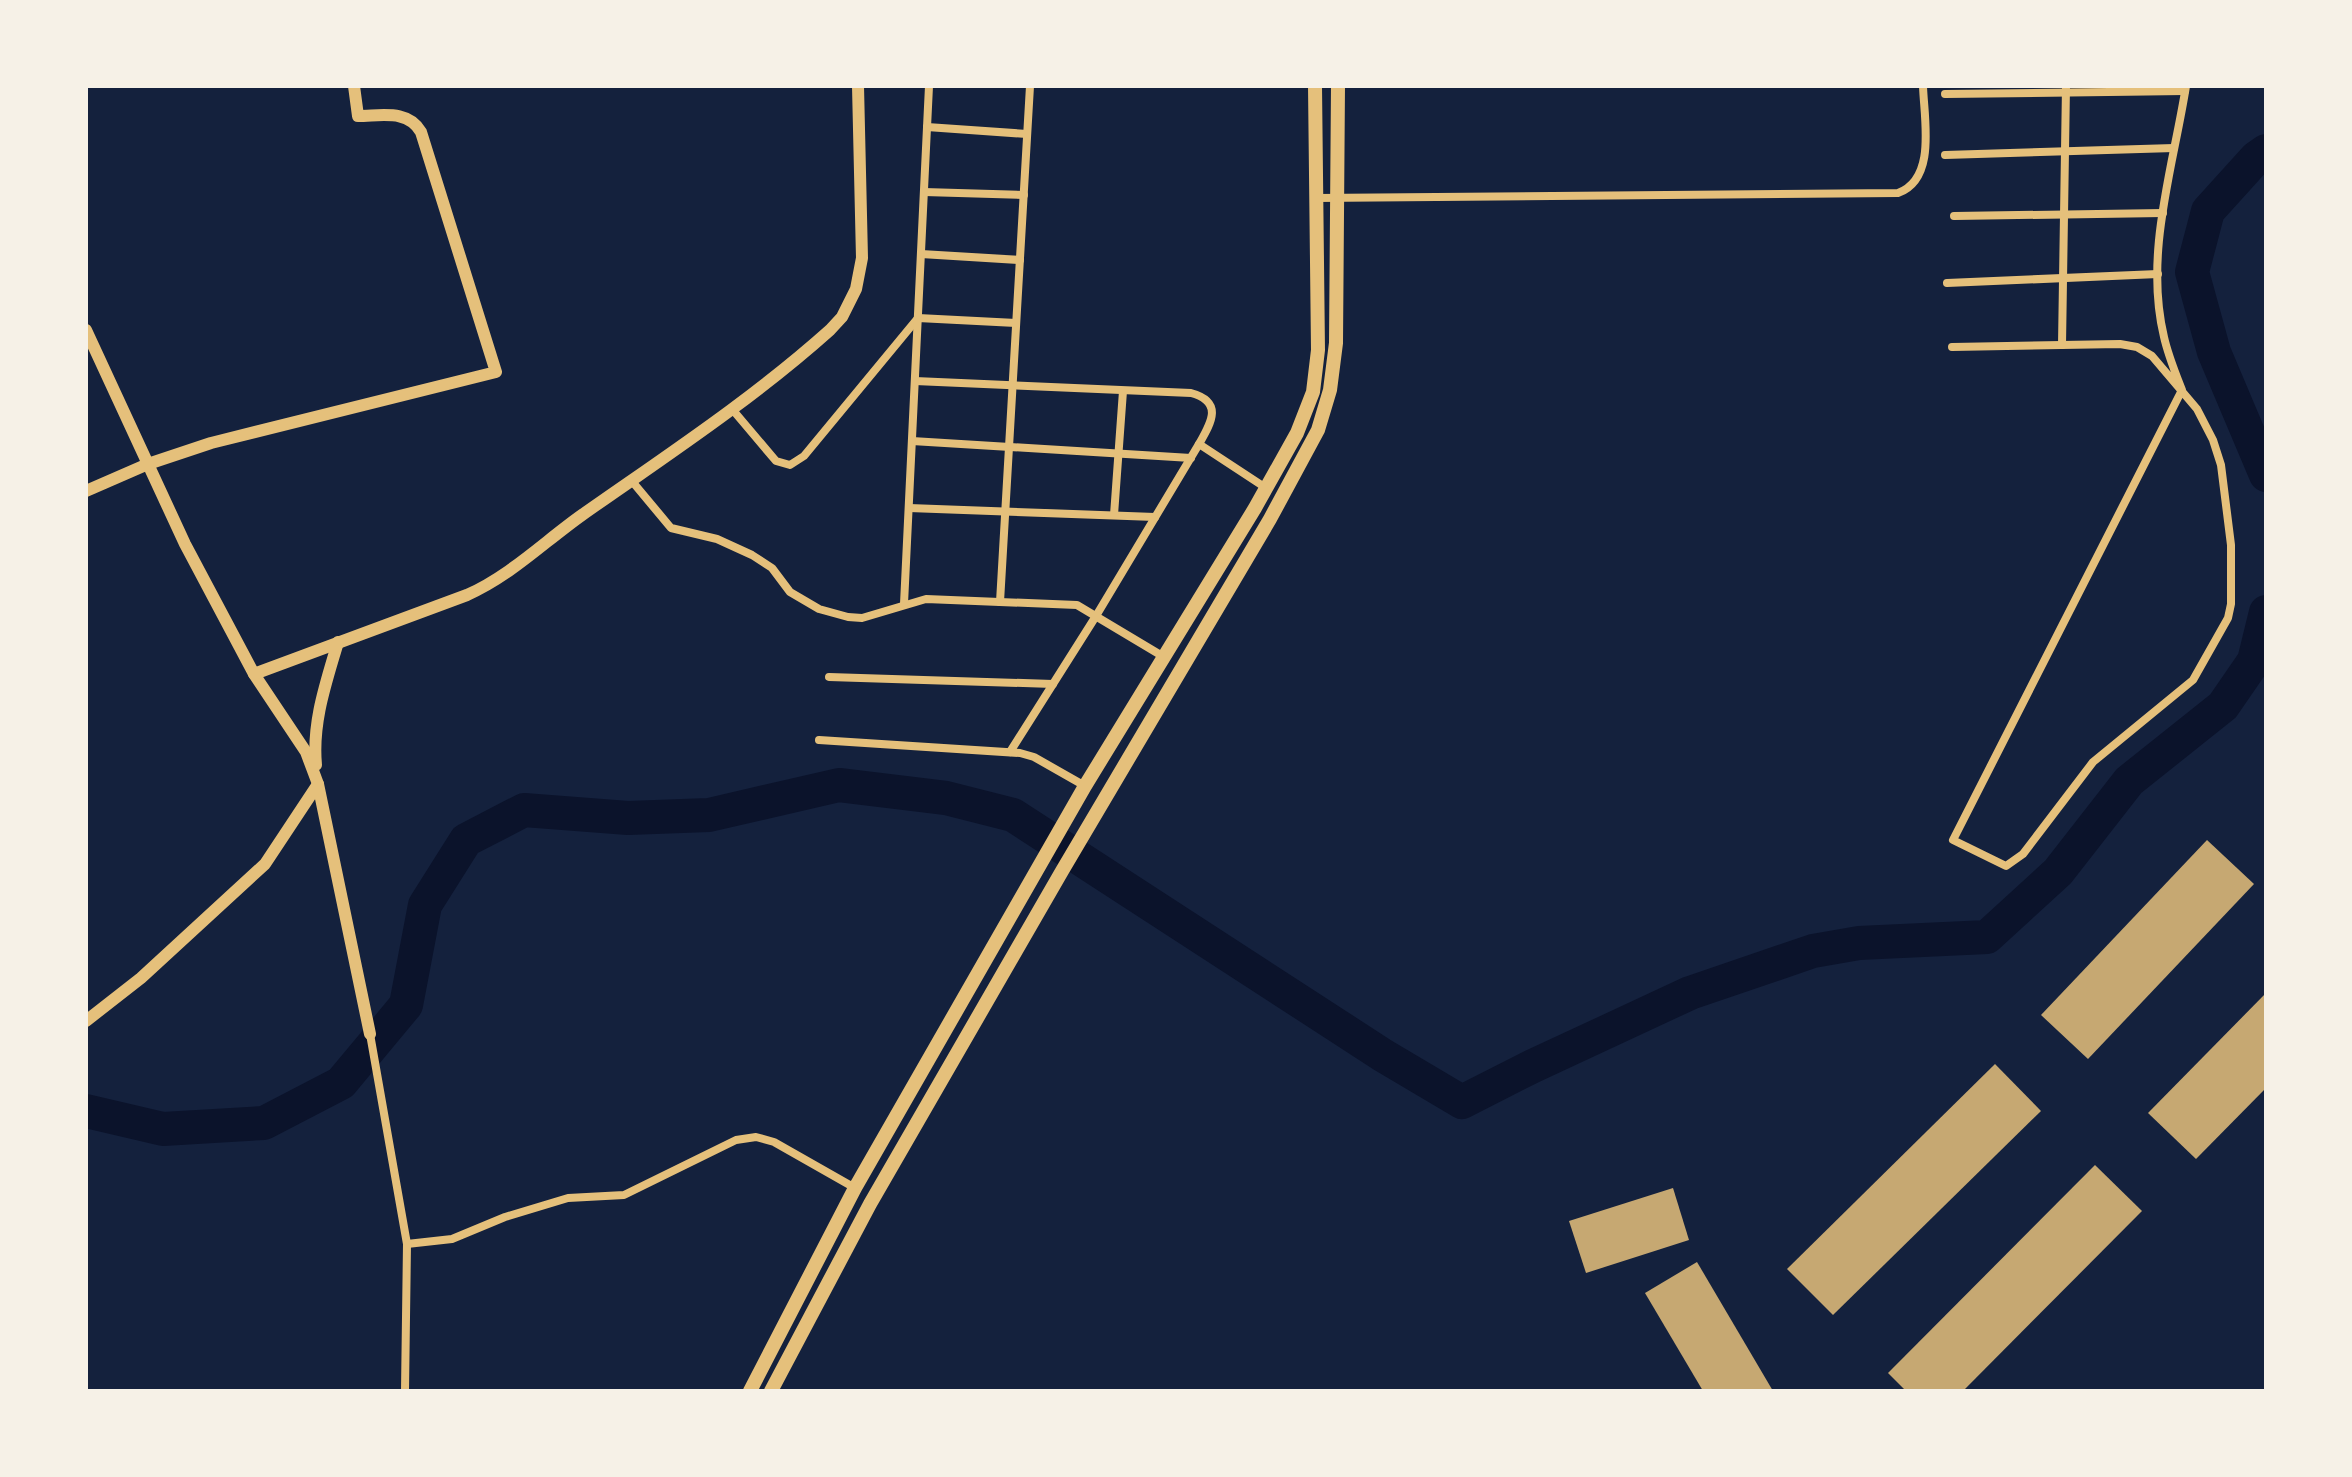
<svg xmlns="http://www.w3.org/2000/svg" width="2352" height="1477" viewBox="0 0 2352 1477" font-family="'Titillium Web',sans-serif">
	<style>
		.lines { fill: none; stroke-linecap: round; stroke-linejoin: round }
		.river { stroke: #0b132b; stroke-width: 34 }
		.building { fill: #c6a872 }
		.minor { stroke: #e5c07b; stroke-width: 8 }
		.tertiary { stroke: #e5c07b; stroke-width: 12 }
		.secondary { stroke: #e5c07b; stroke-width: 14 }
	</style>
	<rect width="100%" height="100%" fill="#14213d"/>
	<g class="lines">
		<g class="river">
			<path d="M2266 151 2256 158 2208 211 2192 272 2214 352 2266 475"/>
			<path d="M86 1111 163 1129 264 1123 341 1083 406 1005 425 905 466 840 524 810 628 818 709 815 839 785 946 798 1013 815 1381 1054 1462 1102 1533 1066 1690 993 1813 951 1859 943 1987 937 2058 872 2129 781 2223 706 2254 661 2266 612"/>
		</g>
	</g>
	<g class="building">
		<path d="M2207 840 2254 884 2088 1059 2041 1015Z"/>
		<path d="M2266 993V1088L2196 1159 2148 1113Z"/>
		<path d="M1995 1064 2041 1111 1833 1315 1787 1269Z"/>
		<path d="M2095 1165 2142 1211 1963 1391H1906L1888 1373Z"/>
		<path d="M1673 1188 1689 1240 1586 1273 1569 1221Z"/>
		<path d="M1697 1262 1773 1391H1703L1645 1293Z"/>
	</g>
	<g class="lines">
		<g class="minor">
			<path d="M1945 94 2185 91"/>
			<path d="M927 127 1027 134"/>
			<path d="M1945 155 2174 148"/>
			<path d="M924 192 1024 195"/>
			<path d="M1316 198 1898 193C1937 179 1924 119 1923 86"/>
			<path d="M1954 216 2163 213"/>
			<path d="M921 254 1020 260"/>
			<path d="M1947 283 2158 274"/>
			<path d="M2062 345 2066 86"/>
			<path d="M1952 347 2120 344 2137 347 2152 356 2197 409 2213 440 2221 465 2231 545V604L2228 618 2193 680 2093 762 2023 854 2006 866 1953 840 2182 390C2175 372 2168 355 2164 337 2144 254 2173 168 2186 86"/>
			<path d="M915 381 1191 393C1224 402 1211 423 1199 444L1096 616 1010 752"/>
			<path d="M732 409 776 461 790 465 804 456 918 318 1016 323"/>
			<path d="M912 441 1191 458"/>
			<path d="M1199 444 1266 488"/>
			<path d="M631 480 671 528 717 539 752 555 772 568 790 592 819 609 848 617 862 618 926 599 1077 605 1164 657"/>
			<path d="M909 508 1155 517"/>
			<path d="M1114 515 1123 391"/>
			<path d="M1000 602 1030 86"/>
			<path d="M904 604 929 86"/>
			<path d="M829 677 1053 684"/>
			<path d="M819 740 1020 753 1034 757 1085 786"/>
			<path d="M370 1034 407 1244 405 1391"/>
			<path d="M407 1244 452 1239 505 1217 568 1198 624 1195 736 1140 756 1137 774 1142 855 1188"/>
		</g>
		<g class="tertiary">
			<path d="M86 330 185 544 254 674 306 752 318 784 370 1034"/>
			<path d="M86 491 148 464 211 443 496 372 421 132C408 109 381 116 358 116L354 86"/>
			<path d="M254 674 467 595C510 576 544 542 582 515 666 456 753 399 830 330L842 317 856 289 862 258 858 86"/>
			<path d="M316 765C312 722 326 683 338 642"/>
			<path d="M86 1021 141 978 265 864 318 784"/>
		</g>
		<g class="secondary">
			<path d="M750 1391 855 1188 1085 786 1255 508 1297 433 1313 392 1318 350 1315 86"/>
			<path d="M771 1391 870 1204 1062 871 1270 519 1318 430 1330 390 1336 343 1338 86"/>
		</g>
	</g>
	<rect width="2352" height="1477" fill="none" stroke="#f6f1e7" stroke-width="176"/>
</svg>
